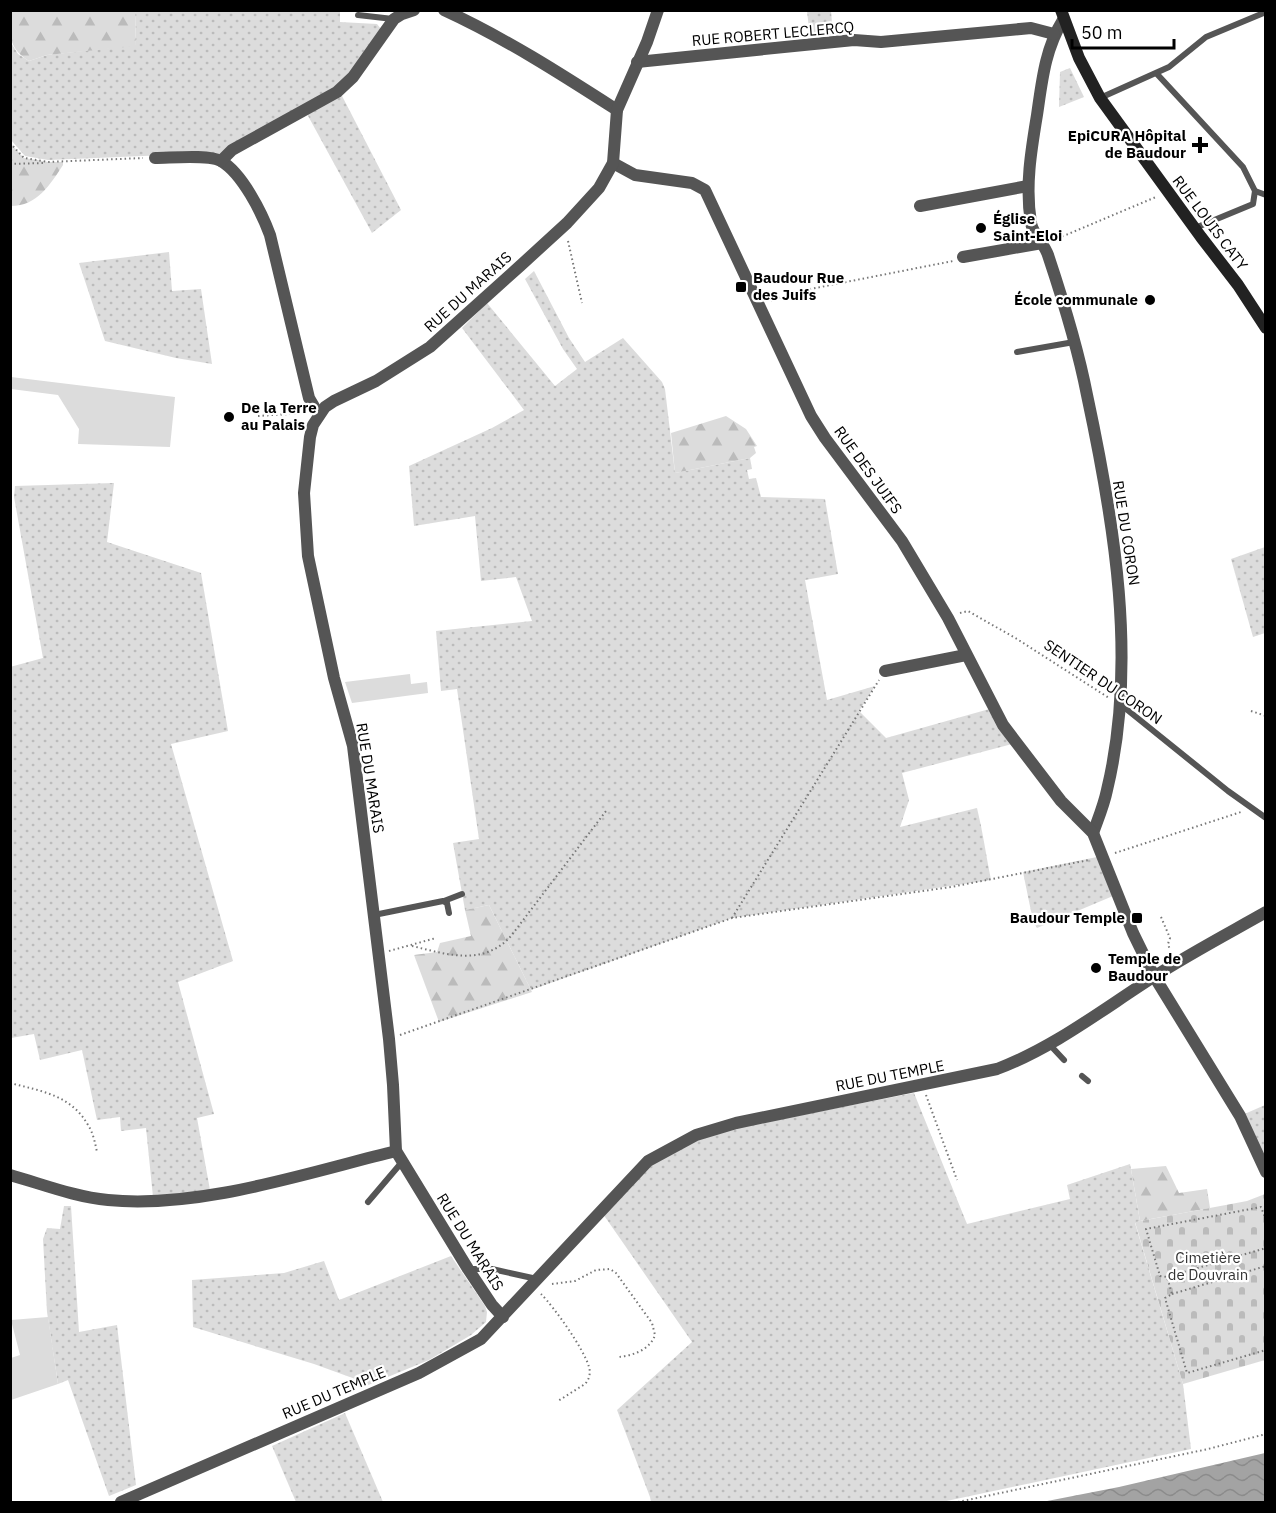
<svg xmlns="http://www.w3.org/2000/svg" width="1276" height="1513" viewBox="0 0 1276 1513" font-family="'IBM Plex Sans',sans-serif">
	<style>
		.grass { fill: url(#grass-dots) }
		.forest { fill: url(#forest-firs) }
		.cemetery { fill: url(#cemetery-stones) }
		.garden { fill: #dcdcdc }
		.water { fill: url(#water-waves) }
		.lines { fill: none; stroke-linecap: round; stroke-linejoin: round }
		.path { stroke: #777; stroke-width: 2; stroke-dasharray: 1.5 3; stroke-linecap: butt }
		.service { stroke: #555; stroke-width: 6 }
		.minor { stroke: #555; stroke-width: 12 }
		.secondary { stroke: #222; stroke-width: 12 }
		.poi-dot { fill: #000; stroke: #fff; stroke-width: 2 }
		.labels { text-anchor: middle; stroke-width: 4.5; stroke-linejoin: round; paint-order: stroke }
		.street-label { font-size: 15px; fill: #000; stroke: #fff }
		.poi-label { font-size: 15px; font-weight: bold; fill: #000; stroke: #fff; text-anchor: start }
		.park-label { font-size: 15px; fill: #333; stroke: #fff }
	</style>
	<defs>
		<pattern id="grass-dots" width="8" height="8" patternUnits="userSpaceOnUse" patternTransform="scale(1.5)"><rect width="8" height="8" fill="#dcdcdc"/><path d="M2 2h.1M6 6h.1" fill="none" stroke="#bbb" stroke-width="1.8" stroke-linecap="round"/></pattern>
		<pattern id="forest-firs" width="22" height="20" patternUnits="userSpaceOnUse" patternTransform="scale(1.5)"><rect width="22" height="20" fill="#dcdcdc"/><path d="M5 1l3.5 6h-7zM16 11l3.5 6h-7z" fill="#bbb"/></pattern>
		<pattern id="cemetery-stones" width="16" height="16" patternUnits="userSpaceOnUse" patternTransform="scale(1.5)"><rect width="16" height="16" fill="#dcdcdc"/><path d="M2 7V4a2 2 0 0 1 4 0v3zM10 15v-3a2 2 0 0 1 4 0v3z" fill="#bbb"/></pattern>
		<pattern id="water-waves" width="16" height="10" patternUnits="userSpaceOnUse" patternTransform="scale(1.5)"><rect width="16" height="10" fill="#a3a3a3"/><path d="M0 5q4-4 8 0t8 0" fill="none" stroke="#8b8b8b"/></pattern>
	</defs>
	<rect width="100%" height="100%" fill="#fff"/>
	<g class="grass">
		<path d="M135 10 340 11V22L377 24 381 29 345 82 217 156 191 154 48 160 25 156 11 140 10 41 18 54 29 61 47 55 136 45Z"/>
		<path d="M807 11H831L833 35 810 37Z"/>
		<path d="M1070 68 1084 97 1059 107 1060 72Z"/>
		<path d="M341 94 401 210 372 233 307 114Z"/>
		<path d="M169 252 172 291 201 289 212 364 176 358 105 341 79 263Z"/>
		<path d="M534 271 569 338 585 362 623 338 662 382 665 389 675 473 750 458 752 469 747 470 749 479 756 478 761 497 825 499 838 574 805 580 827 700 875 686 859 711 886 738 993 708 1016 743 902 773 909 800 900 827 977 808C983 832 986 856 991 880L732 918 531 990 489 905 465 910 453 843 479 839 457 689 441 691 436 631 532 621 516 577 481 581 475 516 414 526 409 466 492 428 524 410 462 328 487 303 555 386 577 369 563 349 525 279Z"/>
		<path d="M114 483 107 542 201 573 228 731 171 744 233 961 178 982 214 1114 197 1118 210 1190 153 1197 146 1128 121 1131 120 1117 97 1120 82 1050 40 1060 34 1034 11 1038 10 667 43 658 14 497 15 486Z"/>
		<path d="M1265 547V633L1253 637 1231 559Z"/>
		<path d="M1097 857 1113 896 1037 928 1033 921 1023 872Z"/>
		<path d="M914 1093 967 1224 1070 1199 1067 1185 1130 1164 1140 1221 1135 1223 1183 1384 1191 1449 942 1502H651L650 1497 617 1410 692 1342 603 1214 649 1166 688 1143 739 1127Z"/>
		<path d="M1265 1105V1172L1240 1116Z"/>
		<path d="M64 1206H71L79 1332 117 1325 136 1485 109 1496 68 1380 58 1384 47 1312 43 1239 47 1228 60 1229Z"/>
		<path d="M451 1256 485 1306 487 1312 486 1322 471 1335 429 1360 361 1388 358 1380 314 1364 193 1327 192 1280 284 1273 324 1261 339 1300Z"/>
		<path d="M345 1413 383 1502H296L272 1446Z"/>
	</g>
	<g class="forest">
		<path d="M10 11H135L136 46 47 55 29 61C7 47 10 34 10 11Z"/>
		<path d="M10 143 24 158 48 162H63V165C50 185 37 206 11 206Z"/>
		<path d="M726 416 746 429 757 446 754 447 756 453 750 458 675 473 671 433Z"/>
		<path d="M489 905 532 992 439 1022 414 955 437 952 440 943 471 936 465 910Z"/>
		<path d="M1166 1166 1179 1193 1207 1189 1210 1208 1140 1221 1131 1169Z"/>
	</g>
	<path class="cemetery" d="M1265 1194V1360L1183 1384 1135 1222 1247 1201Z"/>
	<g class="garden">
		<path d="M11 377 175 397 170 447 78 444 79 429 58 395 11 389Z"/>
		<path d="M410 674 411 684 427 682 428 693 352 703 345 682Z"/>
		<path d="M48 1317 58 1384 11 1400V1358L20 1355 11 1320Z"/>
	</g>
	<path class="water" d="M1265 1453V1502H1042L1119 1487Z"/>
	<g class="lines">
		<g class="path">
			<path d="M10 143 24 158 48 162 143 158"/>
			<path d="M10 164 43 163"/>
			<path d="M1054 240 1156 197"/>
			<path d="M568 241 582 303"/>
			<path d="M771 301 795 292 953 261"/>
			<path d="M258 416 304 413"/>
			<path d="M960 613 968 611 1017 639 1109 698"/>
			<path d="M1251 711 1266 716"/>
			<path d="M1115 853 1241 812"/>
			<path d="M1161 917 1170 938 1168 944 1170 950"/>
			<path d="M732 918 879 680"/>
			<path d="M412 946C446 954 483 967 511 936L606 811"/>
			<path d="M389 951 436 938"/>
			<path d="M400 1035 732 918 951 887 1089 860"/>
			<path d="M10 1083C41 1091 71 1095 88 1125 93 1132 95 1143 97 1152"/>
			<path d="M926 1095 957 1180"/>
			<path d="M1266 1220 1261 1207 1146 1229 1160 1276 1167 1277 1172 1294 1165 1298 1187 1373 1266 1350"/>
			<path d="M1167 1277 1266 1248"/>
			<path d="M552 1284 575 1281 596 1270 610 1269 616 1273 652 1323 655 1335C650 1350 632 1356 618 1357"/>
			<path d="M541 1294C554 1307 584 1349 589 1367 591 1373 589 1380 585 1384L558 1401"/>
			<path d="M1172 1294 1266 1266"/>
			<path d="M958 1502 1208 1449 1266 1434"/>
		</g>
		<g class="service">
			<path d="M358 15 393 19"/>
			<path d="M1157 74 1243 167 1255 191 1253 204 1195 228"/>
			<path d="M1100 98 1169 67 1206 37 1266 12"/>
			<path d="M1255 191 1266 195"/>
			<path d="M1017 352 1074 342"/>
			<path d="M1120 704 1228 791 1266 818"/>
			<path d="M444 901 462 894"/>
			<path d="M374 915 443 901 447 903 449 913"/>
			<path d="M1050 1045 1064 1060"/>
			<path d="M1082 1076 1088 1081"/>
			<path d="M368 1202 402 1162"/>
			<path d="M468 1269H492L537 1279"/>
		</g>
		<g class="minor">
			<path d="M444 10C505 38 561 74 617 110"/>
			<path d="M1063 20C1045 49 1042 81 1037 115 1031 151 1025 187 1031 223 1033 235 1044 243 1048 255 1063 300 1078 348 1087 395 1114 521 1138 662 1107 790 1104 805 1098 819 1093 833"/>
			<path d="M637 62 854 40 881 42 1031 28 1054 34"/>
			<path d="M155 158C171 158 208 154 221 161 242 173 262 213 270 235L309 398 319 415"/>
			<path d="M221 161 232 150 337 92 353 77 394 19 402 14 414 10"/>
			<path d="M613 163 635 175 692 183 705 190 811 416 825 438 902 541 948 618 1003 725 1061 801 1093 833 1133 933 1154 976 1240 1116 1266 1172"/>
			<path d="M920 206 1028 186"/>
			<path d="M963 257 1042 243"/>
			<path d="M885 671 966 655"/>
			<path d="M10 1175C42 1184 75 1197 108 1200 200 1209 306 1173 396 1151"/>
			<path d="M503 1317 492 1305 468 1269 396 1151 393 1085 389 1039 353 746 334 678 308 556 304 493 310 437 313 425 325 407 334 401 376 381 430 347 520 266 567 223 599 188 613 163 617 110 647 42 658 10"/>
			<path d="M121 1502 419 1373 481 1339 648 1161 696 1135 736 1123 997 1069C1055 1047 1103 1009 1155 976 1191 953 1229 933 1266 912"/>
		</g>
		<path class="secondary" d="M1061 10 1079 58 1100 98 1201 237 1238 285 1266 328"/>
	</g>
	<g class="poi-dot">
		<path d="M1197 136h6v6h6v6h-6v6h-6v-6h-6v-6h6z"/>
		<circle cx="981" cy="228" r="6"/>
		<rect x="735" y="281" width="12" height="12" rx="3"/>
		<circle cx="1150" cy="300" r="6"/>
		<circle cx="229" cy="417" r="6"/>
		<rect x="1131" y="912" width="12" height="12" rx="3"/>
		<circle cx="1096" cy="968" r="6"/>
	</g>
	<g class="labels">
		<g class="street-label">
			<text transform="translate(773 34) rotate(-5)" y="5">RUE ROBERT LECLERCQ</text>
			<text transform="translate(1210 223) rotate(53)" y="5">RUE LOUIS CATY</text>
			<text transform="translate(468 292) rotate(-42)" y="5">RUE DU MARAIS</text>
			<text transform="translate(868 470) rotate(54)" y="5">RUE DES JUIFS</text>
			<text transform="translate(1126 533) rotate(81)" y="5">RUE DU CORON</text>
			<text transform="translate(1103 682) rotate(34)" y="5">SENTIER DU CORON</text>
			<text transform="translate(370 778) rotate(81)" y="5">RUE DU MARAIS</text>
			<text transform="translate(890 1076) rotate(-11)" y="5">RUE DU TEMPLE</text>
			<text transform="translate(470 1242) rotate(58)" y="5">RUE DU MARAIS</text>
			<text transform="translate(334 1393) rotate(-23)" y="5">RUE DU TEMPLE</text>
		</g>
		<g class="poi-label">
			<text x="1186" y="141" text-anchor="end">EpiCURA Hôpital<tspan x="1186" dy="17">de Baudour</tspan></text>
			<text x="993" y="224">Église<tspan x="993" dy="17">Saint-Eloi</tspan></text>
			<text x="753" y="283">Baudour Rue<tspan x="753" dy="17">des Juifs</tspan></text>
			<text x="1138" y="305" text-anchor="end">École communale</text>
			<text x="241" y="413">De la Terre<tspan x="241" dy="17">au Palais</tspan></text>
			<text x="1125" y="923" text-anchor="end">Baudour Temple</text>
			<text x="1108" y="964">Temple de<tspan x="1108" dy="17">Baudour</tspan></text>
		</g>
		<g class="park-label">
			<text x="1208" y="1263">Cimetière<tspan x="1208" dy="17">de Douvrain</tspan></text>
		</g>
	</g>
	<rect width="1276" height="1513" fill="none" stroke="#000000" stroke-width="24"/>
	<path d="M1072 39v9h102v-9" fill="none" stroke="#000000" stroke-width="3"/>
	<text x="1081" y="39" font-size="18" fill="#000000" stroke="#ffffff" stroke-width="4.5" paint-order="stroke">50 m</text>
</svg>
